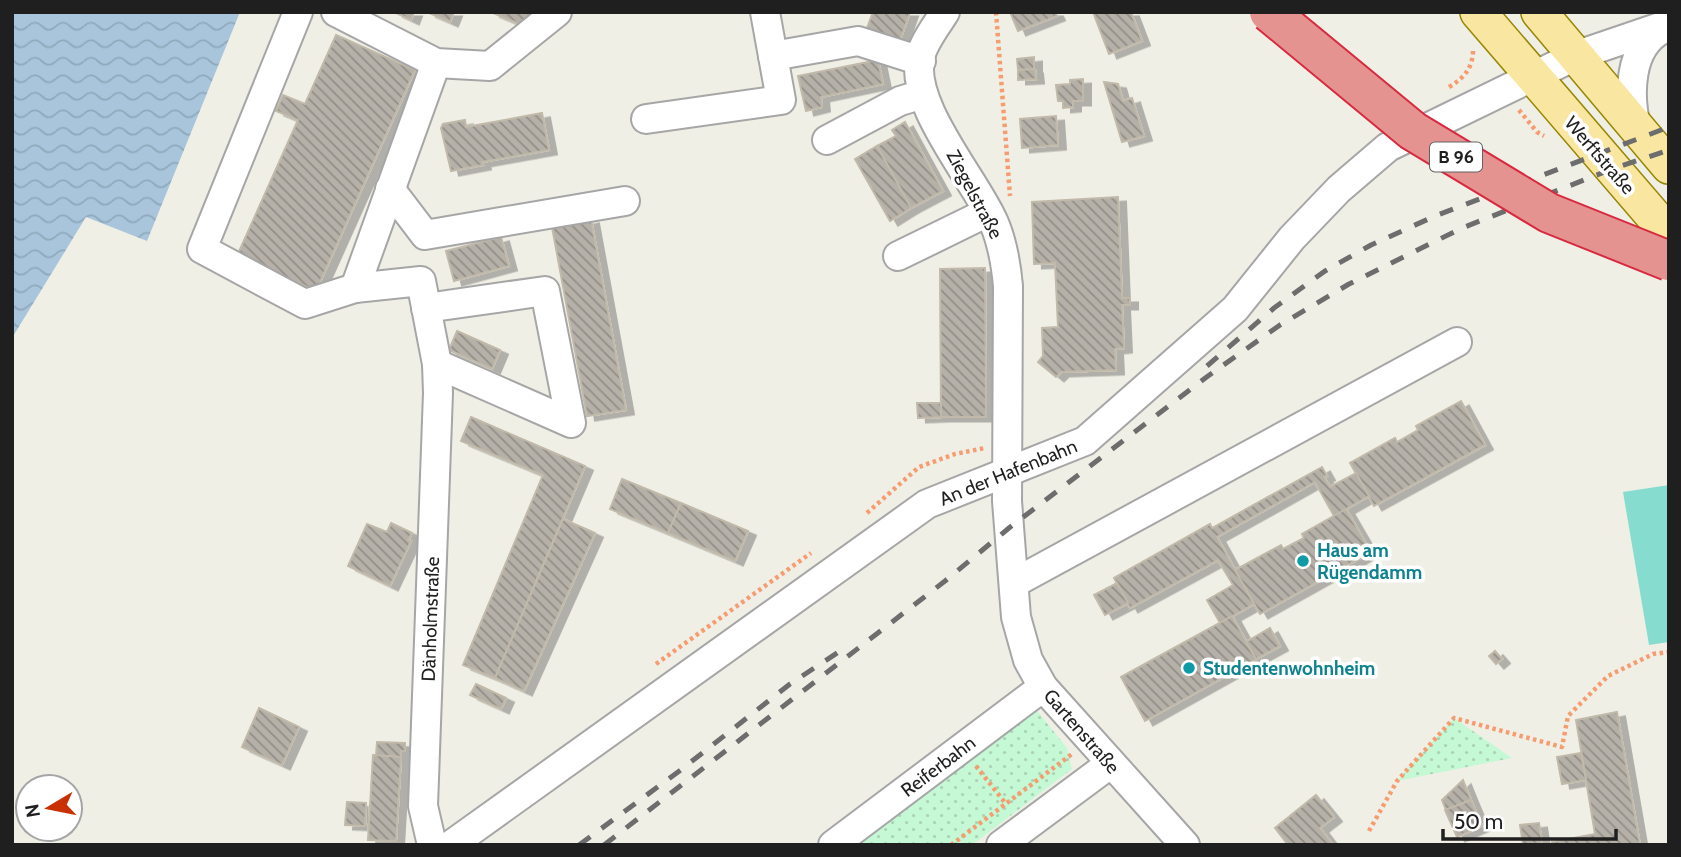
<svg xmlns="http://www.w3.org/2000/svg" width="1681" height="857" viewBox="0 0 1681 857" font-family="Cabin,sans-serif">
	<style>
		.park { fill: url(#park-dots) }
		.pitch { fill: #86ddcf }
		.water { fill: url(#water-waves) }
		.building { fill: url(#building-back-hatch); stroke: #c1b9a9; stroke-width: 2; filter: url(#shadow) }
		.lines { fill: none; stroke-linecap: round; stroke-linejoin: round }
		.minor-casing { stroke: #a6a6a6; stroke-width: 32 }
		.major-casing { stroke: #978704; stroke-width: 38 }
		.path { stroke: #f69c71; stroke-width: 4.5; stroke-dasharray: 3.5 3.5; stroke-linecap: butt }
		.minor { stroke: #fff; stroke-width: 28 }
		.major { stroke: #f9e7a1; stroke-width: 35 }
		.rail { stroke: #6d6d6d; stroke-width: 5; stroke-dasharray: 14 14; stroke-linecap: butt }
		.highway-bridge-casing { stroke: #d72a3f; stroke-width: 42; stroke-linecap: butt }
		.highway-bridge { stroke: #e59390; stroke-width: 38 }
		.culture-dot { fill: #0f9aa8; stroke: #fff; stroke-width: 2.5 }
		.labels { text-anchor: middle; stroke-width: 7; stroke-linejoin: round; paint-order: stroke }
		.shield { fill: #fff; stroke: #626262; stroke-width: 2 }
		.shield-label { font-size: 18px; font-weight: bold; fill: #1f1f1f }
		.street-label { font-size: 19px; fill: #1f1f1f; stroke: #fff }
		.culture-label { font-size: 19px; font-weight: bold; fill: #0d838f; stroke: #fff; text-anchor: start }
	</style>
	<defs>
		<pattern id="park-dots" width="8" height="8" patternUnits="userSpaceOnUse" patternTransform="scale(1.75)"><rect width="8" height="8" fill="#c5f8d4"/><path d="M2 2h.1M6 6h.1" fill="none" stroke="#a9d4b6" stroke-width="1.8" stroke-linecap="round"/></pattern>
		<pattern id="water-waves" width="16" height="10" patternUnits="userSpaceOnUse" patternTransform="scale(1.75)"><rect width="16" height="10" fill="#a8c5dc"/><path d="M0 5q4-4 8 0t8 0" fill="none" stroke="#90a9bc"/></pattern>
		<pattern id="building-back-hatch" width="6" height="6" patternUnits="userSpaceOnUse" patternTransform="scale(1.75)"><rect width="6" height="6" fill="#b5b1a8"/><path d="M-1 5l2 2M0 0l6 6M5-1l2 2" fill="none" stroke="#938f88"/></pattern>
		<filter id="shadow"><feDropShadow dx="8" dy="4.5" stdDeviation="0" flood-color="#0004"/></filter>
	</defs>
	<rect width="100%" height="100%" fill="#f0efe6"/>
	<g class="park">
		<path d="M1034 707 1067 748 1072 769 972 845H841Z"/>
		<path d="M1454 718 1512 758 1397 781Z"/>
	</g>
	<path class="pitch" d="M1669 485V642L1649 645 1623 492Z"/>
	<path class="water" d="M12 12H240L147 241 86 217 12 338Z"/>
	<g class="building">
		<path d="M394 12H414L411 20Z"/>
		<path d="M427 12H454L450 22Z"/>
		<path d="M491 12H532L526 27Z"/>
		<path d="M873 12H910L897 49 864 36Z"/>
		<path d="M1010 12H1055L1057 16 1018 31Z"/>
		<path d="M1093 12H1131L1142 41 1109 54Z"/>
		<path d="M336 35 415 70 316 291 237 256 298 120 276 111 283 95 305 104Z"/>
		<path d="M1034 57V69L1018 70 1017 59Z"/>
		<path d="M878 60 883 84 821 97 822 107 806 111 798 76Z"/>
		<path d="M1035 69 1036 79 1018 80V70Z"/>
		<path d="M1083 79V101H1073V107L1063 108V101H1058L1056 85 1070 84V80Z"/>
		<path d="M1104 82 1118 84 1123 101 1132 98 1144 136 1122 142Z"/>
		<path d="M542 113 549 150 482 162 483 165 451 171 441 128 443 124 465 120 466 127Z"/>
		<path d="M1056 116 1058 145 1022 148 1020 119Z"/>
		<path d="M905 122 943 191 911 208 877 146 896 136 892 130Z"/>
		<path d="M877 146 911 208 890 221 855 159Z"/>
		<path d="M1118 197 1122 298H1130V305H1122L1124 348 1115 349 1116 370 1061 372 1056 377 1038 362 1043 356 1042 328 1058 327 1055 263 1034 264 1032 202Z"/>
		<path d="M591 219 626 410 587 416 552 227Z"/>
		<path d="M501 237 509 266 454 281 446 251Z"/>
		<path d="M985 268 986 417H941L940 269Z"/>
		<path d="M457 331 500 350 492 369 449 350Z"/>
		<path d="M1461 401 1485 445 1374 506 1350 463 1395 438 1397 442 1418 430 1416 426Z"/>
		<path d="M917 403H941V417L918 418Z"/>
		<path d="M471 417 585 466 495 678 463 665 543 475 461 441Z"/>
		<path d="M1322 467 1327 476 1324 477 1330 487 1356 473 1369 496 1334 516 1315 482 1217 537 1254 604 1220 623 1207 600 1233 585 1218 560 1130 608 1114 578 1210 524 1212 528Z"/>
		<path d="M622 479 681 503 668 533 610 509Z"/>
		<path d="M681 503 748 531 735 561 668 533Z"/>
		<path d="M1346 509 1371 552 1260 614 1235 570 1281 545 1283 549 1304 538 1302 534Z"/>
		<path d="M563 519 595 533 524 691 495 678Z"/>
		<path d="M391 523 412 533 408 540 411 541 390 586 348 566 367 524 387 532Z"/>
		<path d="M1117 583 1128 603 1105 615 1094 595Z"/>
		<path d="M1232 616 1256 659 1145 721 1121 677Z"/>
		<path d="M1270 628 1280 646 1256 659 1246 642Z"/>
		<path d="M1495 651 1502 659 1496 664 1489 656Z"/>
		<path d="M476 684 506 698 501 709 470 695Z"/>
		<path d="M259 708 299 727 282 765 242 747Z"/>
		<path d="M1617 712 1640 845H1552V842L1595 834 1576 720Z"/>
		<path d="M377 742 405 743V751H401V757L376 756Z"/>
		<path d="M1581 753 1586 780 1562 784 1557 757Z"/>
		<path d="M373 755 401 757 396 841 368 840Z"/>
		<path d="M1463 780 1471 800 1446 810 1442 800Z"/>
		<path d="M1316 795 1334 817 1320 828 1333 845H1288L1275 828Z"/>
		<path d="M1471 800 1482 826 1457 837 1445 810Z"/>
		<path d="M347 802 366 803 365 826 345 825Z"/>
		<path d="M1539 823 1542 843 1523 845 1520 825Z"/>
	</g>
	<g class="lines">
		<defs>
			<g id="minor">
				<path d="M298 12 202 249 305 304 355 288 421 281 437 364 438 393 423 806 432 845"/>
				<path d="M336 12 436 63 490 66 557 12"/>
				<path d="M945 12C937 25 925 40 921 54 906 102 976 180 994 223 1003 244 1006 264 1008 286L1007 501 1016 617 1028 660 1043 687 1185 845"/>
				<path d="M773 56 858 41 921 61"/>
				<path d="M646 119 781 100 765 12"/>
				<path d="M1637 130C1628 97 1628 46 1663 29"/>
				<path d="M827 140 900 101 923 94"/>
				<path d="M390 189 425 235 625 201"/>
				<path d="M898 256 988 212"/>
				<path d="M355 288 436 63"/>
				<path d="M426 308 545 291 571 423 437 364"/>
				<path d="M1014 583 1457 342"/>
				<path d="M451 845 927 504 1085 441 1235 309 1292 238 1339 189 1388 147 1575 56 1669 24"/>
				<path d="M833 845 1043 687"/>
				<path d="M1001 845 1110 764"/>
			</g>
			<g id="major">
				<path d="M1478 12 1669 234"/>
				<path d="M1539 12 1669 166"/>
			</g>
		</defs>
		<use href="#minor" class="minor-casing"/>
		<use href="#major" class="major-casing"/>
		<g class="path">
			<path d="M996 12 1010 196"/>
			<path d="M1449 87C1464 78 1473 68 1473 50"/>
			<path d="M1519 110 1537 132 1544 136"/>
			<path d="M867 513 919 467 955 454 985 448"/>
			<path d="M656 664 811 553"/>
			<path d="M976 766 1006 804"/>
			<path d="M1369 831 1397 781 1454 718 1562 747 1568 716 1608 676 1653 654 1669 652"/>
			<path d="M951 845 1072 754"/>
		</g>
		<use href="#minor" class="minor"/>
		<use href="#major" class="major"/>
		<g class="rail">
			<path d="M1207 366 1274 308 1325 271 1371 245 1435 216 1669 127"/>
			<path d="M579 845 682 769 790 684 843 649"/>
			<path d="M604 845 945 581 1009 528 1208 376 1280 325 1349 284 1462 228 1612 169 1669 150"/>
		</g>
		<defs>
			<path id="highway-bridge" d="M1269 12 1413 131 1549 213 1669 261"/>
		</defs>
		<use href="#highway-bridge" class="highway-bridge-casing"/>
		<use href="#highway-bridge" class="highway-bridge"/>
	</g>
	<g class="culture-dot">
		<circle cx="1303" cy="561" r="7"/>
		<circle cx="1189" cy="668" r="7"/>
	</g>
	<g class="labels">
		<rect class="shield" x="1430" y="142.5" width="52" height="29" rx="5"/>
		<g class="shield-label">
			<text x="1456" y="163">B 96</text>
		</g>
		<g class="street-label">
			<text transform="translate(1600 155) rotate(49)" y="7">Werftstraße</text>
			<text transform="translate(975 194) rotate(62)" y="7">Ziegelstraße</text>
			<text transform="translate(1008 472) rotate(-22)" y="7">An der Hafenbahn</text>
			<text transform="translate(430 619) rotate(-88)" y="7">Dänholmstraße</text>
			<text transform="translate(1082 731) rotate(49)" y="7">Gartenstraße</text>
			<text transform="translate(938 766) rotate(-37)" y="7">Reiferbahn</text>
		</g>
		<g class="culture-label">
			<text x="1317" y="557">Haus am<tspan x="1317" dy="22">Rügendamm</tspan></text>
			<text x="1203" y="675">Studentenwohnheim</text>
		</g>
	</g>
	<rect width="1681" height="857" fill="none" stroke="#1f1f1f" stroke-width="28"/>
	<g transform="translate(49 808) rotate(260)"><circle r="33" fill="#ffffff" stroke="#a5a5a5" stroke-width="2"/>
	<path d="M0-5L12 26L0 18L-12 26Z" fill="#c93105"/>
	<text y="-10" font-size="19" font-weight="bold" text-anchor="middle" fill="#1f1f1f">N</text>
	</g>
	<path d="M1443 829v10h173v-10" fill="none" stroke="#1f1f1f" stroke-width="3.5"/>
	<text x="1454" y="829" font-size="21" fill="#1f1f1f" stroke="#ffffff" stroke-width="5" paint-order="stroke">50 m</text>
</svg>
